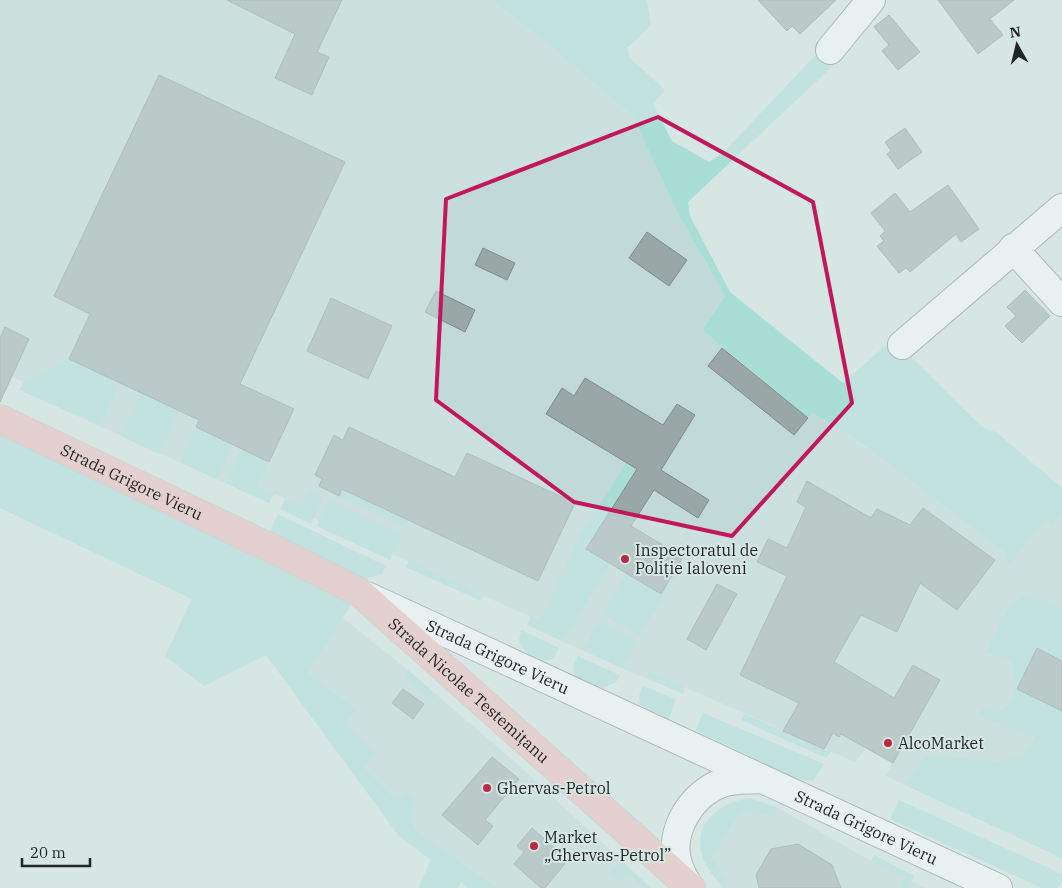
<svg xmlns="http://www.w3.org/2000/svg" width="1062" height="888" viewBox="0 0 1062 888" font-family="'IBM Plex Serif',serif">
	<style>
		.built { fill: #c2dad7 }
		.green { fill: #a9ded7 }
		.building { fill: #99a8a6; stroke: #7e8d8b }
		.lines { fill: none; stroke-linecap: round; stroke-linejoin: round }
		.minor-casing { stroke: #788684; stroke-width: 30 }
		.major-casing { stroke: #c0c2c2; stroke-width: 30 }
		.minor { stroke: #fff; stroke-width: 28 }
		.major { stroke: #f8b5b9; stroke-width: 28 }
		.marked { fill: none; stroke: #c2185b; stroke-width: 4; stroke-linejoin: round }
		.poi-dot { fill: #bb2a44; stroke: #d6e6e3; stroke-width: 2 }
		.labels { text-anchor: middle; stroke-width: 4; stroke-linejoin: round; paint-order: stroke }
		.street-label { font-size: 16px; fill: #1f2524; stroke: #d6e6e3 }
		.poi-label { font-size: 16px; fill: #1f2524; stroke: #d6e6e3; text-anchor: start }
	</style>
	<rect width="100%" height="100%" fill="#d6e6e3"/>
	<g class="built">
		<path d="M0 0H492L536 34 632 115 676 210 725 296 702 330 808 418 813 413 870 450 1062 508V858L886 776 893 763 866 748 855 762 648 671 646 678 623 669 527 625 531 617 319 521 299 511 300 506 274 494 269 503 20 390 23 382 0 371Z"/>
		<path d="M343 618 409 671 525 771 651 888H469L399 836 308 674Z"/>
		<path d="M778 808 871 861 925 888H722L720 884 724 883 712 857 741 811 774 816 778 813Z"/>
	</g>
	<g class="green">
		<path d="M492 0H647L651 25 627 48 630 58 665 90 653 104 672 141 709 162 724 152 824 46 837 62 688 202 690 216 730 292 843 383 893 339 981 426 997 433 1062 488V514L1052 526 1045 519 1008 566 1004 551 871 450 813 413 808 418 702 330 725 296 676 210 632 115 536 34Z"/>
		<path d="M69 359 120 383 99 425 20 390 23 382Z"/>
		<path d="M141 393 179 411 159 454 121 436Z"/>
		<path d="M196 427 233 445 217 479 180 462Z"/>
		<path d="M0 431 318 584 351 605 308 674 356 709 345 723 376 753 363 767 395 799 402 798 407 791 415 798 411 820 417 832 497 888H469L461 882 458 888H418L431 860 399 836 266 655 204 686 165 656 192 599 0 508Z"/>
		<path d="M242 449 269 462 257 487 273 494 269 503 226 483Z"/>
		<path d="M627 462 637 469 587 549 610 564 563 641 527 625 531 617 540 621 582 532Z"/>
		<path d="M342 489 408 520 405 527 339 496Z"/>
		<path d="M308 491 323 498 311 524 280 509 285 499 301 506Z"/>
		<path d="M329 501 402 535 390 560 317 526Z"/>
		<path d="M278 514 386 566 382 574 366 579 269 533Z"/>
		<path d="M683 557 686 559 640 635 603 615 626 573 661 594Z"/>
		<path d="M409 561 484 596 481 601 406 567Z"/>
		<path d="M1023 596 1062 608V661L1037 648 1017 688 1062 711V858L905 785 927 755 1000 762 1025 755 1036 736 979 716 983 708 998 712C1021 700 1016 683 1012 661L995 653 985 654 1010 606Z"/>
		<path d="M598 622 638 642 623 668 583 650Z"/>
		<path d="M521 630 559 648 553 659 544 661 527 654 519 641Z"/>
		<path d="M578 656 620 675 616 682 603 688 575 677 573 666Z"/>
		<path d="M409 671 432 691 430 697H427L404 676Z"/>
		<path d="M648 671 685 687 683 694 646 678Z"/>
		<path d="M643 686 676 699 669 719 640 705 639 696Z"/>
		<path d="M703 713 824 764 814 780 805 781 793 777 695 730Z"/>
		<path d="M744 714 831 752 826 758 741 720Z"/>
		<path d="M750 798 778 808V813L774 816 741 811 712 857 726 879 724 883 720 884C714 876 706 868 703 858 691 824 720 802 750 798Z"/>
		<path d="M899 800 1062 874V882L1057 888H1042L890 819Z"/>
		<path d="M874 855 914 876 908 888H901L905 878 871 861Z"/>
		<path d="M621 861 651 888H644L627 873 619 881 610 874Z"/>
	</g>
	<g class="building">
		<path d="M227 0H342L317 52 329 57 312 95 275 78 295 34Z"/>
		<path d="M758 0H836L800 34 792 26 787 31Z"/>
		<path d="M938 0H1014L990 19 1003 35 978 54Z"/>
		<path d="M889 15 920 52 898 70 882 51 889 45 874 27Z"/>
		<path d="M159 75 345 162 240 384 294 409 269 462 196 427 199 420 69 359 90 314 54 296Z"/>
		<path d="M905 128 922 152 898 169 887 154 891 151 885 142Z"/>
		<path d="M948 185 979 229 961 242 956 234 910 272 906 268 899 273 877 246 884 241 880 236 885 231 871 213 895 193 910 212Z"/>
		<path d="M647 232 687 260 669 286 629 258Z"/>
		<path d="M483 248 515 263 507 280 475 265Z"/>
		<path d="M1025 290 1050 316 1022 343 1005 326 1016 316 1007 307Z"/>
		<path d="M436 291 475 310 465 332 425 312Z"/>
		<path d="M331 298 392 326 368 379 307 351Z"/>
		<path d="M5 327 29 339 0 402V338Z"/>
		<path d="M722 348 808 418 794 435 708 366Z"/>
		<path d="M585 378 663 425 677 404 695 415 661 470 709 500 698 518 654 490 631 526 683 557 661 594 586 549 637 469 546 414 562 388 574 396Z"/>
		<path d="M349 427 455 477 467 453 575 503 538 581 342 489 339 496 319 486 322 479 315 475 334 435 343 440Z"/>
		<path d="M807 481 871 518 877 509 910 525 923 508 995 560 957 610 920 583 897 632 861 615 834 662 894 698 913 665 940 680 893 763 841 734 839 737 833 733 824 749 783 731 799 703 740 675 787 576 757 562 768 539 787 548 806 507 797 502Z"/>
		<path d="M717 584 737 594 706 650 687 639Z"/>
		<path d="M1037 648 1062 661V711L1017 689Z"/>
		<path d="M403 689 424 704 413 719 392 703Z"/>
		<path d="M492 757 519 779 485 820 493 826 478 845 442 815Z"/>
		<path d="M532 828 568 860 545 888H541L514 864 524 852 517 846Z"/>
		<path d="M798 844 832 865 841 888H759L756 875 771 849Z"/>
	</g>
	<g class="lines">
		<defs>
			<g id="minor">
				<path d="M830 50 871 0"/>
				<path d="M1013 248 1062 302"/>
				<path d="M902 345 1062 208"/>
				<path id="s1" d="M369 597 998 888"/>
				<path d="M688 885C684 878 680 871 678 864 668 832 691 794 722 783 733 779 748 780 760 779"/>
			</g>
			<g id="major">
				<path id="s2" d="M0 419 275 550 359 592 691 888"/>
			</g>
		</defs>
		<use href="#minor" class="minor-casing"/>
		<use href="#major" class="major-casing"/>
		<use href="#minor" class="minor"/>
		<use href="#major" class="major"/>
	</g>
	<path d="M0 0H1062V888H0ZM658 117 813 202 852 403 732 536 574 502 436 400 446 199Z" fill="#d6e6e3" fill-opacity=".55" fill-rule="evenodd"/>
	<path class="marked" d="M658 117 813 202 852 403 732 536 574 502 436 400 446 199Z"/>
	<g class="poi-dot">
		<circle cx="625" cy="559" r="5"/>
		<circle cx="888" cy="743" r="5"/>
		<circle cx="487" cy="788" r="5"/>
		<circle cx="534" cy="846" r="5"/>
	</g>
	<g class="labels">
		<g class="street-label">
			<text dy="6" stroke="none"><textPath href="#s2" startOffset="146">Strada Grigore Vieru</textPath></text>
			<text dy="6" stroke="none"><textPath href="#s1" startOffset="142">Strada Grigore Vieru</textPath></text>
			<text dy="6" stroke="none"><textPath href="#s2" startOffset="546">Strada Nicolae Testemițanu</textPath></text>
			<text dy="6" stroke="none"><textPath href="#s1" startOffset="548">Strada Grigore Vieru</textPath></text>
		</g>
		<g class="poi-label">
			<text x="635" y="556">Inspectoratul de<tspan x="635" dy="18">Poliție Ialoveni</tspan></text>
			<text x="898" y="749">AlcoMarket</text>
			<text x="497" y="794">Ghervas-Petrol</text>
			<text x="544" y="843">Market<tspan x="544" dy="18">„Ghervas-Petrol”</tspan></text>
		</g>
	</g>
	<g transform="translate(1017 45) rotate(352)" stroke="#d6e6e3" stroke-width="4" paint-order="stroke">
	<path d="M0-4L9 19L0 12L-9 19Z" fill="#1f2524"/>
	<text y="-8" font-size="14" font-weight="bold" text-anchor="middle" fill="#1f2524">N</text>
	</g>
	<path d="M22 858v8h68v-8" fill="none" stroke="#1f2524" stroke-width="2.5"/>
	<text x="30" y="858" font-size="15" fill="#1f2524" stroke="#d6e6e3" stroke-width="4" paint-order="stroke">20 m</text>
</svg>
